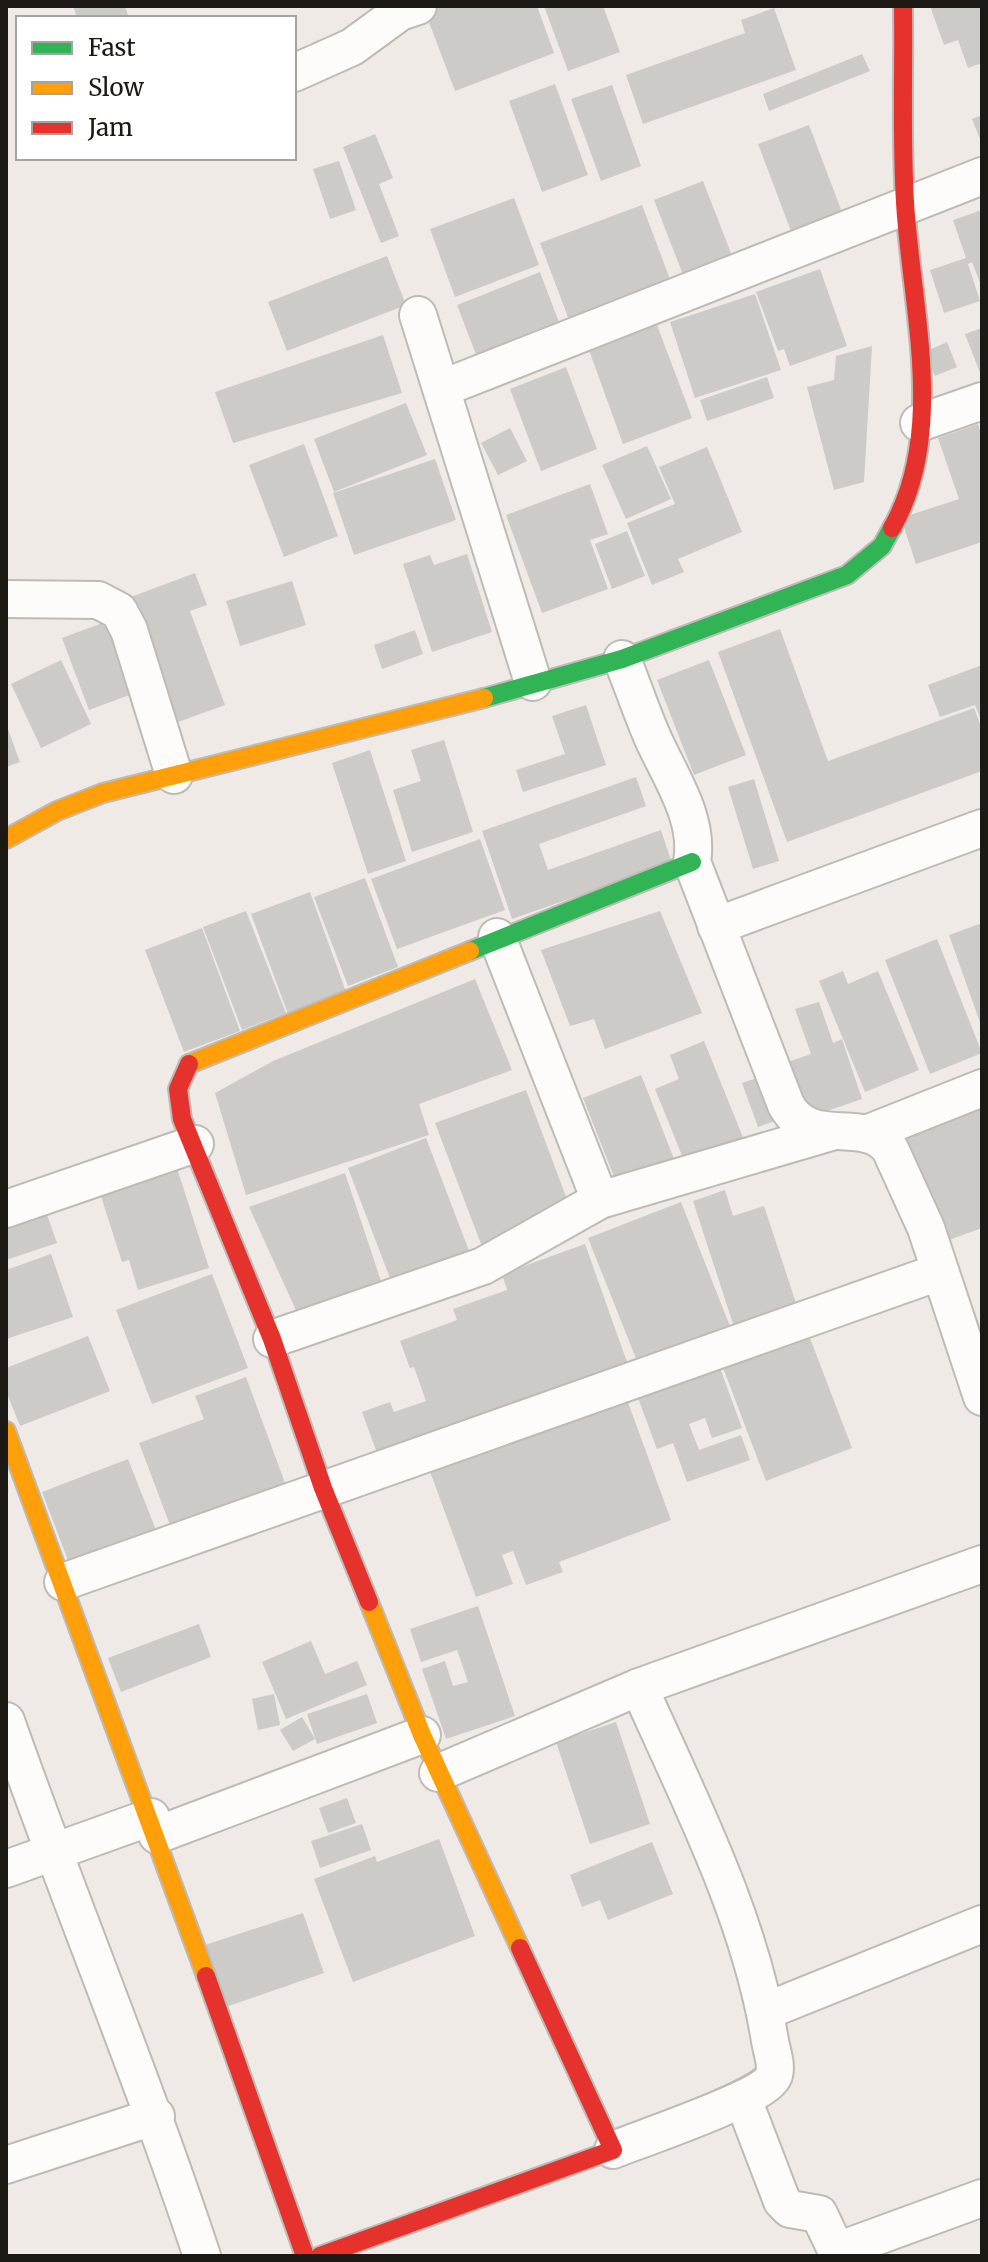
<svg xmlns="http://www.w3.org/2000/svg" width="988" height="2262" viewBox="0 0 988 2262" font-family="Merriweather,serif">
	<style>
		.building { fill: #cdcbc7 }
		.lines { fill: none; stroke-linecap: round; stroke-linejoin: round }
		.street-casing { stroke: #bebbb7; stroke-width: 40 }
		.fast-casing { stroke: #bebbb7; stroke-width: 22 }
		.slow-casing { stroke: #bebbb7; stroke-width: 22 }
		.jam-casing { stroke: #bebbb7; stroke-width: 22 }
		.street { stroke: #fdfcfb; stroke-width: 36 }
		.fast { stroke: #30b455; stroke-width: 18 }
		.slow { stroke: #ff9f0a; stroke-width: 18 }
		.jam { stroke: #e5322d; stroke-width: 18 }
	</style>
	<rect width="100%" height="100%" fill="#efeae5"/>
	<g class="building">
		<path d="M73 6H125L129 18H77Z"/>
		<path d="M433 6H537L554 53 455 91 424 9Z"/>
		<path d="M544 6H603L620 52 568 71Z"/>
		<path d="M930 6H982V63L968 68 958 40 944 45Z"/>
		<path d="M774 8 796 70 643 124 626 75 745 33 741 20Z"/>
		<path d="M862 54 870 71 769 111 763 94Z"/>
		<path d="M555 84 588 175 542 192 509 101Z"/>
		<path d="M612 85 641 166 601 181 571 99Z"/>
		<path d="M982 115V144L972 119Z"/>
		<path d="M809 125 845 220 794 239 758 144Z"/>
		<path d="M375 134 393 178 379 184 399 236 381 243 343 147Z"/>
		<path d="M339 161 356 210 330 219 313 169Z"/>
		<path d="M703 181 734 261 685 280 654 200Z"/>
		<path d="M514 198 539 265 455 297 430 229Z"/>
		<path d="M642 205 673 287 571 325 540 243Z"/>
		<path d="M982 210V288L972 262 968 264 980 301 944 313 930 270 966 258 953 220Z"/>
		<path d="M387 256 406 305 287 351 268 302Z"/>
		<path d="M820 269 847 346 790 366 784 349 778 351 756 292Z"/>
		<path d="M540 272 560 325 477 357 457 305Z"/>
		<path d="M755 294 781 370 695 398 670 322Z"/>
		<path d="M657 325 692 418 623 444 589 350Z"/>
		<path d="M982 328V378L965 334Z"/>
		<path d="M383 335 402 393 233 443 215 392Z"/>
		<path d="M947 342 957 367 935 376 925 352Z"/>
		<path d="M872 346 864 482 834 490 807 387 834 380 836 356Z"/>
		<path d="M566 367 597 449 541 471 510 389Z"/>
		<path d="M767 377 774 398 707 421 700 400Z"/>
		<path d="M406 403 427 455 334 492 314 439Z"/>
		<path d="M978 424 982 437V542L916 564 901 518 959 499 938 438Z"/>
		<path d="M510 428 527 461 498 475 481 443Z"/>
		<path d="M304 444 338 536 284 557 249 465Z"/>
		<path d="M647 446 671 499 626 519 602 465Z"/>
		<path d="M707 447 742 532 678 559 684 572 652 585 627 523 675 504 659 467Z"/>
		<path d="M435 459 456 520 354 555 333 493Z"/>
		<path d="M590 484 608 534 590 540 608 589 542 613 506 515Z"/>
		<path d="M627 531 645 576 612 589 595 544Z"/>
		<path d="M467 554 492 632 432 652 403 564 430 555 434 565Z"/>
		<path d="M195 573 207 605 190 611 225 705 170 725 123 600Z"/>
		<path d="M292 581 306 625 240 646 226 601Z"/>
		<path d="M105 622 132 694 89 710 62 638Z"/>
		<path d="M780 629 828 761 974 708 982 729V771L787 842 718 652Z"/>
		<path d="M415 630 423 654 382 669 374 645Z"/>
		<path d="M61 660 91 724 41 748 11 684Z"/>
		<path d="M709 660 746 755 694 775 657 680Z"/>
		<path d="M982 665V723L975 705 940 717 928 685Z"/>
		<path d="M586 705 606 765 523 792 516 770 565 754 552 716Z"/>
		<path d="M6 724 20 762 6 767Z"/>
		<path d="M444 740 473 832 412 852 393 790 421 781 411 750Z"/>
		<path d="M370 750 406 861 368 874 332 763Z"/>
		<path d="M636 777 646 806 539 844 548 870 661 830 672 863 512 919 482 831Z"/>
		<path d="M754 779 779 861 753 869 728 787Z"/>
		<path d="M480 839 505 910 397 949 371 879Z"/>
		<path d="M365 878 398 967 348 986 314 897Z"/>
		<path d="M310 892 346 992 288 1014 251 914Z"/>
		<path d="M246 911 286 1013 242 1030 203 927Z"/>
		<path d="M660 911 702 1013 605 1049 594 1019 570 1026 541 950Z"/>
		<path d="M982 923V1028L949 935Z"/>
		<path d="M202 928 240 1031 184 1052 145 950Z"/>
		<path d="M937 939 982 1053 930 1074 885 960Z"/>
		<path d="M843 971 848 984 878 971 919 1070 865 1092 819 981Z"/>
		<path d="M475 979 512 1070 419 1104 429 1135 246 1195 215 1093 273 1061Z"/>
		<path d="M819 1002 833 1043 842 1039 862 1099 798 1121 779 1065 811 1054 795 1009Z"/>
		<path d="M704 1041 744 1140 685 1163 655 1089 679 1079 670 1055Z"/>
		<path d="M768 1074 784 1118 758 1127 742 1083Z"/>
		<path d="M641 1075 678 1169 620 1192 583 1098Z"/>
		<path d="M526 1090 571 1210 481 1244 435 1123Z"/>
		<path d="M982 1103V1228L938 1244 898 1134Z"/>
		<path d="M426 1138 474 1264 396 1294 348 1168Z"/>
		<path d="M177 1168 209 1268 138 1290 129 1260 122 1262 100 1193Z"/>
		<path d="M345 1173 386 1296 300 1319 249 1207Z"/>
		<path d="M725 1190 733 1216 764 1206 799 1312 736 1333 693 1201Z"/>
		<path d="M681 1202 731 1329 639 1366 588 1238Z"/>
		<path d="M46 1212 57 1243 6 1260V1226Z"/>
		<path d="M585 1244 632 1376 381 1464 362 1412 390 1402 394 1412 426 1401 414 1367 410 1368 400 1341 457 1320 453 1309 507 1290 502 1274Z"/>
		<path d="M51 1254 73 1317 6 1339V1270Z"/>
		<path d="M212 1274 248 1368 152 1404 116 1310Z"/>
		<path d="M808 1333 852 1448 766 1481 722 1365Z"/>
		<path d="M88 1336 110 1391 20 1426 6 1391V1368Z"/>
		<path d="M720 1368 742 1428 712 1438 705 1418 689 1424 699 1450 741 1435 750 1460 687 1482 673 1443 657 1449 638 1398Z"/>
		<path d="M246 1377 285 1483 170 1525 139 1443 204 1419 195 1396Z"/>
		<path d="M626 1397 671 1520 559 1562 563 1572 526 1585 513 1551 502 1555 513 1584 476 1597 428 1466Z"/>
		<path d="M128 1459 156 1530 69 1563 42 1492Z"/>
		<path d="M478 1606 515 1716 446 1739 422 1669 445 1661 453 1686 468 1682 457 1650 421 1662 410 1629Z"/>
		<path d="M199 1624 211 1657 121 1692 108 1658Z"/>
		<path d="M311 1641 325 1674 357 1661 367 1685 286 1719 262 1662Z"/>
		<path d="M274 1694 280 1725 258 1730 252 1699Z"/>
		<path d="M367 1694 377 1723 317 1744 307 1714Z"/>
		<path d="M302 1717 315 1739 293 1751 280 1730Z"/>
		<path d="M616 1722 650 1824 590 1844 556 1742Z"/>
		<path d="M347 1798 356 1823 328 1833 319 1808Z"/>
		<path d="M362 1824 371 1850 320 1868 311 1841Z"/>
		<path d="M439 1839 475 1936 353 1982 314 1879 375 1856 377 1862Z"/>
		<path d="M652 1842 673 1894 608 1920 600 1900 582 1907 570 1875Z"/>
		<path d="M303 1913 324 1973 226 2007 205 1945Z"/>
	</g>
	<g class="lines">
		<defs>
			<g id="street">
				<path d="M294 73 352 47 400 12 418 6"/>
				<path d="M418 315 533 682"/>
				<path d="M443 388 982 176"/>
				<path d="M919 423 982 401"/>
				<path d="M6 599 98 600 119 611 129 630 174 775"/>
				<path d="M622 659C632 684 641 710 651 734 668 774 700 817 692 862L786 1105C812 1151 863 1114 890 1149L926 1228 982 1397"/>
				<path d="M716 926 982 828"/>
				<path d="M497 937 600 1200"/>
				<path d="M866 1134 982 1088"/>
				<path d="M6 1209 195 1144"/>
				<path d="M272 1339 483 1266 600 1200 831 1132"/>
				<path d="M63 1582 939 1272"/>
				<path d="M6 1721C69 1900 142 2075 202 2256"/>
				<path d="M438 1773 639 1687 982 1564"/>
				<path d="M157 1835 422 1735"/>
				<path d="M6 1869 151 1817"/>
				<path d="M766 2011 982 1924"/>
				<path d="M743 2099 782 2201 790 2209 819 2214 839 2256"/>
				<path d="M613 2150C640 2139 763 2098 773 2077 778 2068 772 2052 770 2041 751 1919 689 1799 639 1687"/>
				<path d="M6 2165 156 2116"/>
				<path d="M837 2251 982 2198"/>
			</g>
			<g id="fast">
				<path d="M484 698 622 659 847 575 882 546 892 528"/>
				<path d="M470 951 692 862"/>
			</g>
			<g id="slow">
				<path d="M6 839 57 811 103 793 484 698"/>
				<path d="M189 1064 470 951"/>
				<path d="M6 1431 206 1976"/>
				<path d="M369 1602 422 1735 520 1948"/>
			</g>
			<g id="jam">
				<path d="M892 528C947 431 911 307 905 202 901 137 904 71 903 6"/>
				<path d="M189 1064 178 1089 182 1119 272 1339 323 1488 369 1602"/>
				<path d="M206 1976 305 2256"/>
				<path d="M320 2256 613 2150 520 1948"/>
			</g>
		</defs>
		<use href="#street" class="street-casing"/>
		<use href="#fast" class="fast-casing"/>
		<use href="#slow" class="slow-casing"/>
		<use href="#jam" class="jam-casing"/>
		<use href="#street" class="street"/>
		<use href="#fast" class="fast"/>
		<use href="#slow" class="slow"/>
		<use href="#jam" class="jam"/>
	</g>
	<rect width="988" height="2262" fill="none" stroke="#1c1915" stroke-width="16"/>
	<rect x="16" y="16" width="280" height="144" fill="#ffffff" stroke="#a4a3a1" stroke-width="2"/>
	<rect x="32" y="42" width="40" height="12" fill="#30b455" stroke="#a4a3a1" stroke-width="2"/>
	<text x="88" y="56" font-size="24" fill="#1c1915">Fast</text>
	<rect x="32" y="82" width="40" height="12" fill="#ff9f0a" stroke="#a4a3a1" stroke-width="2"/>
	<text x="88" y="96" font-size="24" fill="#1c1915">Slow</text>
	<rect x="32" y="122" width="40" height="12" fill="#e5322d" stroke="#a4a3a1" stroke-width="2"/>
	<text x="88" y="136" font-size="24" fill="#1c1915">Jam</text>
</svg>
